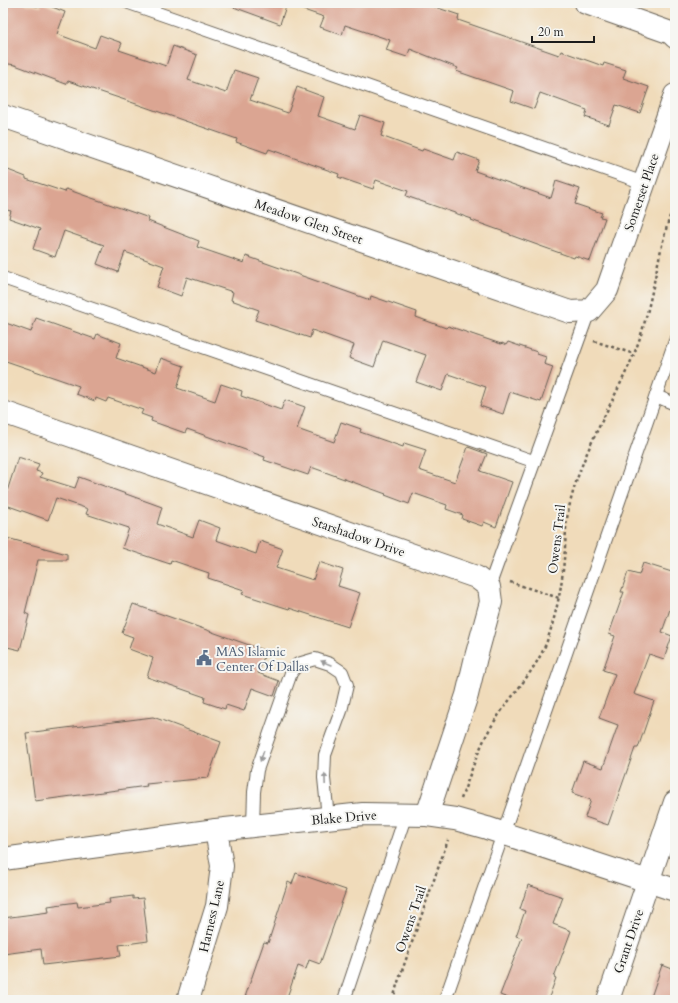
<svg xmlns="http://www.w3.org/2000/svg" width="678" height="1003" viewBox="0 0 678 1003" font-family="Cardo,serif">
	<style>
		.building { fill: #dba592 }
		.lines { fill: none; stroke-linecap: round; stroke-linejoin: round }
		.service-casing { stroke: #665f53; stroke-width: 14 }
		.minor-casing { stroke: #665f53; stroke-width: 24 }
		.path { stroke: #665f53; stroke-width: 2.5; stroke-dasharray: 3 3; stroke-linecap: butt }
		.service { stroke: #fff; stroke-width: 12 }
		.minor { stroke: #fff; stroke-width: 22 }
		.oneway { fill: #999 }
		.labels { text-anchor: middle; stroke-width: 4; stroke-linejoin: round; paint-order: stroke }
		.street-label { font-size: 13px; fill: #1c1c1c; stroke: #f6f6f2 }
		.service-label { font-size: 13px; fill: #4e5e75; stroke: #f6f6f2; text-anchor: start }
	</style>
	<rect width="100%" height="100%" fill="#f6f6f2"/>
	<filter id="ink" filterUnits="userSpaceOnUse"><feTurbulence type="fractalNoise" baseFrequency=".025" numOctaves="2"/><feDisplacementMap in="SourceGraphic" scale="8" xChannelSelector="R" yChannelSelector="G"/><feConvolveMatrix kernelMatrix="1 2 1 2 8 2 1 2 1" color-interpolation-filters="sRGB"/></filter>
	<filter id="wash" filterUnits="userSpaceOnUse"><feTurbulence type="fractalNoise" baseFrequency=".012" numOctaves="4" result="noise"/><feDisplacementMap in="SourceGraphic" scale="16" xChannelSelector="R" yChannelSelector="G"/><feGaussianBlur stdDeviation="0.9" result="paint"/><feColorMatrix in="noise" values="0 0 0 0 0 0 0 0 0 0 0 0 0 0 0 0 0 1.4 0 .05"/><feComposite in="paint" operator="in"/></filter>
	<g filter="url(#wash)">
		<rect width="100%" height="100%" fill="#f0dbba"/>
		<g id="blocks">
			<g class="building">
				<path d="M3 3H20L41 7 42 3 65 12 57 34 95 48 100 35 122 43 119 50 166 66 173 46 197 55 188 80 226 93 234 70 258 78 250 100 288 113 297 87 324 97 318 116 355 129 360 115 385 123 381 136 422 151 423 149 454 160 457 152 479 160 475 171 551 198 556 181 580 189 575 204 602 213 600 217 605 218 590 261 575 256 574 258 543 247 510 235V234L471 220 472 219 406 196 408 191 376 180 373 189 338 177 339 174 269 149 267 153 236 142 237 139 122 99 68 81 66 84 15 65 3 63Z"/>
				<path d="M228 3H287L280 24 228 5Z"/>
				<path d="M292 3H423L459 15 458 20 559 55 561 51 603 66 604 63 626 70 623 78 649 87 640 113 616 105 609 125 585 117 587 110 540 93 534 109 511 101 514 91 456 71 458 68 410 49 407 57 386 50 390 40 345 25 342 35 320 27 324 17 292 6Z"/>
				<path d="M3 168 26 177V179L65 192 66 189 149 218 148 221 199 241 197 247 244 263 246 256 370 300 371 296 417 312 416 317 446 328 448 326 501 344 502 343 506 345 508 342 537 352V354L546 357 544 364 553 367 541 402 510 392 503 414 480 406 486 387 448 374 442 391 416 382 426 355 383 340 374 367 349 358 354 345 312 330 310 338 255 320 259 310 231 300 233 292 187 277 181 296 157 287 164 266 125 252 118 272 97 264 104 245 64 231 55 257 33 249 40 229 9 218 11 211 3 209Z"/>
				<path d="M36 318 95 339 97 334 121 343 116 358 156 372 161 358 184 366 177 388 215 401 221 384 242 391 241 396 281 410 285 400 305 407 297 429 334 442 341 422 361 429 360 432 403 447 404 443 426 450 419 470 455 482 468 447 487 454 480 471 512 482 496 527 484 522 482 526 462 519 463 515 446 509 447 505 413 493 409 504 385 495 386 494 311 467 308 475 264 460 265 457 187 429 185 433 151 421 152 418 141 414 143 410 108 398 106 402 96 398 95 401 76 394 79 386 3 360V322L31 332Z"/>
				<path d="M18 457 39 464 36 471 42 473 40 477 75 488 79 477 162 507 157 524 193 537 199 520 220 528 216 540 256 554 260 541 283 549 276 568 313 580 319 562 343 570 338 586 360 593 348 627 289 608V609L242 594 244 590 208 578 209 573 171 560 170 564 122 548 129 528 86 514 88 509 56 498 48 520 3 504Z"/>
				<path d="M3 537 67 554V560H38L25 613 29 615 20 650 3 646Z"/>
				<path d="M643 563 675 573V595L662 632 672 636 664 659 649 654 634 694 654 701 638 748H635L608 825 585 817 591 800 572 793 583 761 603 768 618 725 599 718 615 674 603 670 615 636 609 634 624 592H621L628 572 639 575Z"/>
				<path d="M133 604 266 651 258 673 279 681 274 696 252 688 244 711 226 705 225 709 204 702 205 697 147 677 153 658 129 649 133 637 122 633Z"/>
				<path d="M153 717 221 742 208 778 146 784 147 786 35 801 26 733Z"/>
				<path d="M296 873 346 890 320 964 309 960 306 969 298 966 286 1000H244L264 942 268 943 288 882 292 884Z"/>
				<path d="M528 885 563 897 553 924 571 931 554 977 556 978 548 1000H513L500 995 522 938 516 936 525 911 520 909Z"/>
				<path d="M133 896V899L143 898 148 941 119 945 121 956 43 965 41 949 3 954V918L49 912 48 906 77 902 78 907 110 903 109 899Z"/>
				<path d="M662 965 675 970V1000H650Z"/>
			</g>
		</g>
	</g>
	<g filter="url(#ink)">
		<use href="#blocks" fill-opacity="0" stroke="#665f53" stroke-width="1"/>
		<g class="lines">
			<defs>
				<g id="service">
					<path d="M129 3 644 183"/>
					<path d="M3 278 533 461"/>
					<path d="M656 396 675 404"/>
					<path d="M489 587 589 311"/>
					<path d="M253 826 254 792 257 770 291 673 298 664 315 659 330 664 342 672 347 685 341 711 325 755 324 778 328 818"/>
					<path d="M344 1000 406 814"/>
					<path d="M445 1000 675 341"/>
				</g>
				<g id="minor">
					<path d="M586 3 671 33 675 37"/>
					<path d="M3 116 570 312 589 311 607 290 675 95"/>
					<path d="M3 412 476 577 489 587 491 602 476 657 467 695 427 815"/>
					<path d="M3 859 216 830 363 814 427 815 455 819 487 828 675 890"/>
					<path d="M188 1000 217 906 222 866 216 830"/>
					<path d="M608 1000 675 802"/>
				</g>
			</defs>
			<use href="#service" class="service-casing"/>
			<use href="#minor" class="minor-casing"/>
			<g class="path">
				<path d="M594 341 634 354"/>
				<path d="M510 582 559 598"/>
				<path d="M461 799C470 775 478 749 491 727 508 698 535 673 547 641 556 615 562 587 564 559 566 543 565 524 569 508 581 452 612 406 634 354 654 305 656 251 675 202"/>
				<path d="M393 1000 397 985 448 840"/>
			</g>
			<use href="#service" class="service"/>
			<use href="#minor" class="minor"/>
		</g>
		<defs><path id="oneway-solid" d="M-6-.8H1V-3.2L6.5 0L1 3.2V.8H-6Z"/></defs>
		<g class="oneway">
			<use href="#oneway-solid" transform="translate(326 663) rotate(-158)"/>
			<use href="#oneway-solid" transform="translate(262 756) rotate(109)"/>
			<use href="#oneway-solid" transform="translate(325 779) rotate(-92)"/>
		</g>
	</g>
	<defs>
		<symbol id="civic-bare" viewBox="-9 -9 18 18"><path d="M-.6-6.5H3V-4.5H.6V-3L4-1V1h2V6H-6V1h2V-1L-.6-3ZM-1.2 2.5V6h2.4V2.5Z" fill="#5c6f8a" stroke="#f6f6f2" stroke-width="2.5" paint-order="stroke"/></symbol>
	</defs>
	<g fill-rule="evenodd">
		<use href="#civic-bare" x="193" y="647" width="22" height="22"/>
	</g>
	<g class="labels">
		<g class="street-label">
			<text transform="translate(641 192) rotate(-71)" y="5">Somerset Place</text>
			<text transform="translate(309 221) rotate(19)" y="5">Meadow Glen Street</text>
			<text transform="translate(359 536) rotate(19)" y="5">Starshadow Drive</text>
			<text transform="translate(556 539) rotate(-83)" y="5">Owens Trail</text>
			<text transform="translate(344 817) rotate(-5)" y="5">Blake Drive</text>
			<text transform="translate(211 916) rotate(-77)" y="5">Harness Lane</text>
			<text transform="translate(410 919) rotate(-71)" y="5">Owens Trail</text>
			<text transform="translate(628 941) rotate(-71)" y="5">Grant Drive</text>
		</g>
		<g class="service-label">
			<text x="216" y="656">MAS Islamic<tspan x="216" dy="15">Center Of Dallas</tspan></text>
		</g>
	</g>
	<rect width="678" height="1003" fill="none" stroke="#f6f6f2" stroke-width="16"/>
	<path d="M532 36v6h62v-6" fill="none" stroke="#1c1c1c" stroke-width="2"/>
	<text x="538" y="36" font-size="12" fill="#1c1c1c" stroke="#f6f6f2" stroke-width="3" paint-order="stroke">20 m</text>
</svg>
